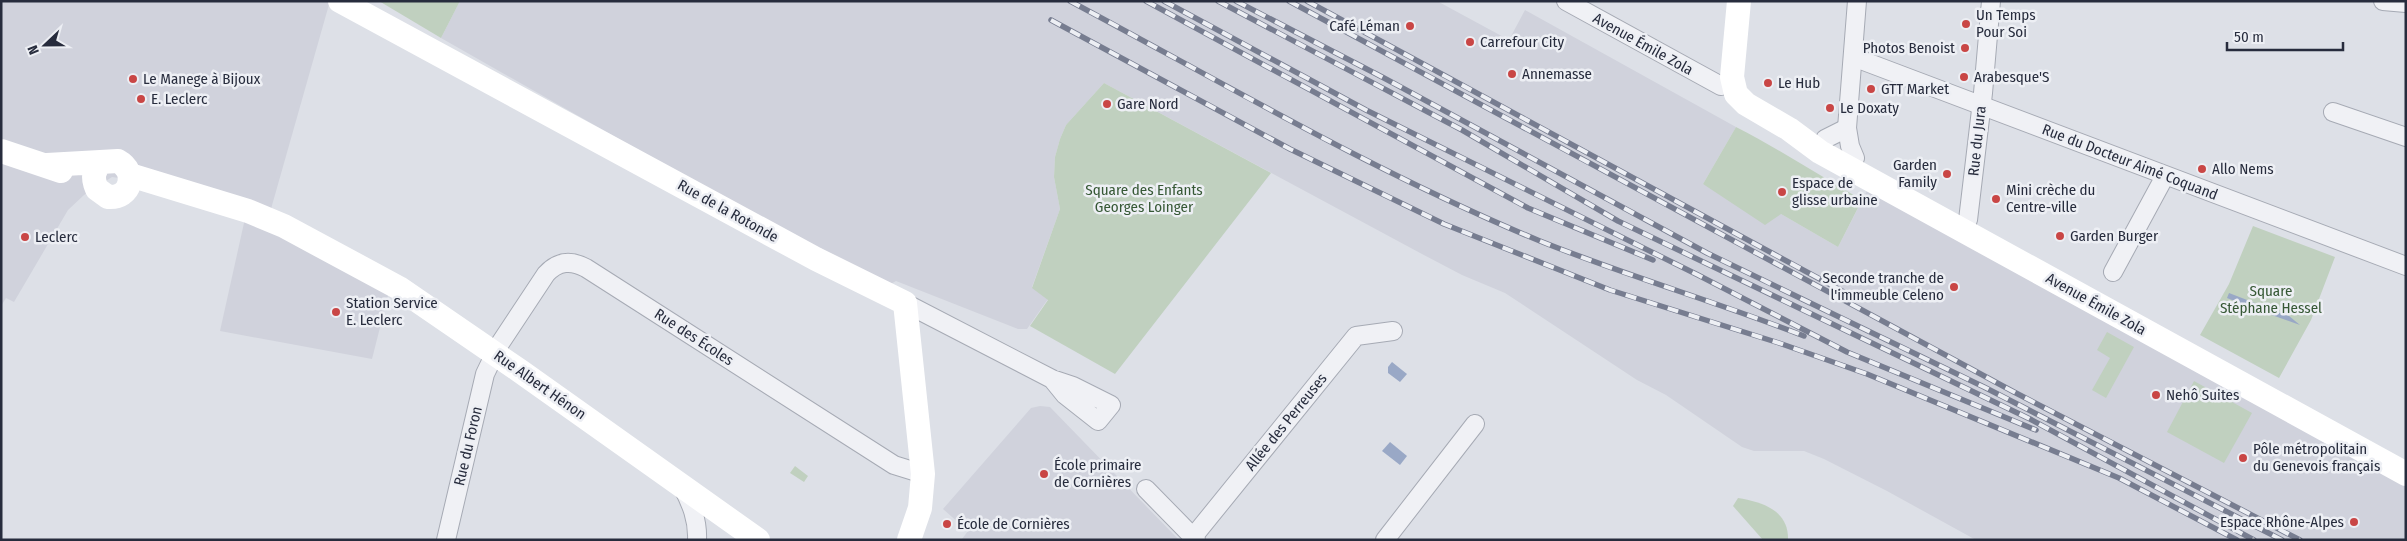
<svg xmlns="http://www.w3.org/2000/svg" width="2407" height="541" viewBox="0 0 2407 541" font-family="'Fira Sans Condensed',sans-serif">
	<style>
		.built { fill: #d0d2dc }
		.green { fill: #c0d0bf }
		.water { fill: #99a8c6 }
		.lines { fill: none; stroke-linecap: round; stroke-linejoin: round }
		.street-casing { stroke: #a6aab4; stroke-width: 20 }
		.street { stroke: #f0f1f5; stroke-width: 18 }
		.secondary { stroke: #fff; stroke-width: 24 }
		.rail-casing { stroke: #777d90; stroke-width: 5.5 }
		.rail { stroke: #edeff4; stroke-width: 4; stroke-dasharray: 11; stroke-linecap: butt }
		.poi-dot { fill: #c94645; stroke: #edeff4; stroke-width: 2 }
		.labels { text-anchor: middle; stroke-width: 5; stroke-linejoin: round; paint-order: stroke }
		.poi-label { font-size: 15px; fill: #272c3d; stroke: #edeff4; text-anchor: start }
		.street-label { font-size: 15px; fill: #272c3d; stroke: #edeff4 }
		.park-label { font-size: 15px; fill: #365835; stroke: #edeff4 }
	</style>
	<rect width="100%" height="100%" fill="#dde0e7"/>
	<g class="built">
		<path d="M1 1H330L267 223 389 292 372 359 220 331 246 214 119 178 112 177 84 195 68 210 14 302 6 298 1 306Z"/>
		<path d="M460 1H1437L1509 40 1525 10 1736 127 1703 184 1781 214 1838 247 1872 181 2406 474V540H1976L1887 491 1824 459 1804 451H1754L1742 447 1666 395 1637 380 1505 293 1462 275 1422 254 1104 83 1066 125 1060 139 1055 157 1054 177 1060 209 1032 287 1048 299 1027 329H1018L896 281 887 286 739 207 441 38Z"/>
		<path d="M1040 406 1050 407 1179 540 962 539 968 531 943 509 1031 408Z"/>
	</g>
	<g class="green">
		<path d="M379 1H460L441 38Z"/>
		<path d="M1104 83 1271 173 1115 374 1030 326 1048 300 1032 288 1060 209 1054 177 1055 157 1060 139 1066 125Z"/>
		<path d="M1736 127C1779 149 1820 176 1862 200L1838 247 1781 214 1765 225 1703 184Z"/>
		<path d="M2253 226 2335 257 2311 320 2279 378 2200 335 2229 284Z"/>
		<path d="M2107 332 2134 347 2106 398 2092 390 2110 358 2097 350Z"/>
		<path d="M2194 381 2252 413 2224 463 2167 432Z"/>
		<path d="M795 466 808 476 804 482 790 473Z"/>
		<path d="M1738 498C1762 502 1789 510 1788 540H1763L1733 506Z"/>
	</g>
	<g class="water">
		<path d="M2229 293 2260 305 2259 311 2227 298Z"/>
		<path d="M2268 308 2289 316 2300 325 2266 313Z"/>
		<path d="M1392 362 1407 374 1400 382 1388 373V367Z"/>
		<path d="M1390 442 1407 456 1400 465 1382 451Z"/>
	</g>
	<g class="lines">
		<defs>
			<g id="street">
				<path d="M1566 1 1721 86"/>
				<path d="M2383 1 2406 3"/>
				<path d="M1853 57 2406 266"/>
				<path d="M2333 112 2406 137"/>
				<path d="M1825 139 1847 128"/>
				<path d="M1855 158 1850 146 1847 128 1857 1"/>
				<path d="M1968 220 1983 93 1991 1"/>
				<path d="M2113 272 2165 176"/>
				<path d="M905 303 1052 379 1073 386 1111 405 1098 421 1065 395 1052 379"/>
				<path d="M682 486C691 503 698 520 697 540"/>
				<path d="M1146 489 1196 540"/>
				<path d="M1193 537 1356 336 1393 331"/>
				<path d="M446 540 485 374 499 345 546 274C558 261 571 260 586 268L894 465 923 474"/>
				<path d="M1385 540 1475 424"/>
			</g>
		</defs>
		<use href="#street" class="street-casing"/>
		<use href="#street" class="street"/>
		<g class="secondary">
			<path d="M340 1 816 259 905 303 923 474 920 508 909 540"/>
			<path d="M1739 1 1732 77 1736 94 1746 104 1789 129 1820 152 2406 474"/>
			<path d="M1 151 61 171"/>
			<path d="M47 165 118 161C138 172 131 199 108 197L97 189C92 178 93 170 102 162"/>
			<path d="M130 175 248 211 284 226 399 288 520 371 758 540"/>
		</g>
		<defs>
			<g id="rail">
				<path d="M1070 1C1225 84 1378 174 1540 241 1627 276 1717 302 1804 336"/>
				<path d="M1146 1 1528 208 1653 260"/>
				<path d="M1164 1 1366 110 1698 275 1847 352 2036 430"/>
				<path d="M1218 1 1462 130 1618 221 2030 419 2254 540"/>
				<path d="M1236 1 1384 78 1707 253 1984 387 2282 540"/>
				<path d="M1289 1 2014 392 2300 540"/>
				<path d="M1307 1 1853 297"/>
				<path d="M1051 20 1290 149 1444 224 1610 290 1779 343 1867 374 2119 478 2237 540"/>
			</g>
		</defs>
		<use href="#rail" class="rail-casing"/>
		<use href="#rail" class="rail"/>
	</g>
	<g class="poi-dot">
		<circle cx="1966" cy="24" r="5"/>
		<circle cx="1410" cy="26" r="5"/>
		<circle cx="1470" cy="42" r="5"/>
		<circle cx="1965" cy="48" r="5"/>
		<circle cx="1512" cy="74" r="5"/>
		<circle cx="1964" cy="77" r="5"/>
		<circle cx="133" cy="79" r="5"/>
		<circle cx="1768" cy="83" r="5"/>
		<circle cx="1871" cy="89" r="5"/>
		<circle cx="141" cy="99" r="5"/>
		<circle cx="1107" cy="104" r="5"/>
		<circle cx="1830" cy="108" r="5"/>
		<circle cx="2202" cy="169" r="5"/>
		<circle cx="1947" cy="174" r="5"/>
		<circle cx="1782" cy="192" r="5"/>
		<circle cx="1996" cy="199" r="5"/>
		<circle cx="2060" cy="236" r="5"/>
		<circle cx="25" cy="237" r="5"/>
		<circle cx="1954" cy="287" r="5"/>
		<circle cx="336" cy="312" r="5"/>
		<circle cx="2156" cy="395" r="5"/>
		<circle cx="2243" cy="458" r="5"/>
		<circle cx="1044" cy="474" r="5"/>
		<circle cx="2354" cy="522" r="5"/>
		<circle cx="947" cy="524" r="5"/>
	</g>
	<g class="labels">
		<g class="poi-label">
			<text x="1976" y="20">Un Temps<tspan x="1976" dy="17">Pour Soi</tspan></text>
			<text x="1400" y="31" text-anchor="end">Café Léman</text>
			<text x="1480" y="47">Carrefour City</text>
			<text x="1955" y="53" text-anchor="end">Photos Benoist</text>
			<text x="1522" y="79">Annemasse</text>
			<text x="1974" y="82">Arabesque'S</text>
			<text x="143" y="84">Le Manege à Bijoux</text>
			<text x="1778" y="88">Le Hub</text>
			<text x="1881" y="94">GTT Market</text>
			<text x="151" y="104">E. Leclerc</text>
			<text x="1117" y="109">Gare Nord</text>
			<text x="1840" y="113">Le Doxaty</text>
			<text x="1937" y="170" text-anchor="end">Garden<tspan x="1937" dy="17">Family</tspan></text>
			<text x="2212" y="174">Allo Nems</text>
			<text x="1792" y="188">Espace de<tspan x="1792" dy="17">glisse urbaine</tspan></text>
			<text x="2006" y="195">Mini crèche du<tspan x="2006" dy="17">Centre-ville</tspan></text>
			<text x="2070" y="241">Garden Burger</text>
			<text x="35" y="242">Leclerc</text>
			<text x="1944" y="283" text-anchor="end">Seconde tranche de<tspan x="1944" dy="17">l'immeuble Celeno</tspan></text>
			<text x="346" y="308">Station Service<tspan x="346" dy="17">E. Leclerc</tspan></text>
			<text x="2166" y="400">Nehô Suites</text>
			<text x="2253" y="454">Pôle métropolitain<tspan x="2253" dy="17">du Genevois français</tspan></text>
			<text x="1054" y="470">École primaire<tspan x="1054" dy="17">de Cornières</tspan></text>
			<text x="2344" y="527" text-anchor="end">Espace Rhône-Alpes</text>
			<text x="957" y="529">École de Cornières</text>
		</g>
		<g class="street-label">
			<text transform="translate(1643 44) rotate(29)" y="5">Avenue Émile Zola</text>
			<text transform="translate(1977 141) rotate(-84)" y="5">Rue du Jura</text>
			<text transform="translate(2130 162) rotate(21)" y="5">Rue du Docteur Aimé Coquand</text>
			<text transform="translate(728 211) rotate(29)" y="5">Rue de la Rotonde</text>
			<text transform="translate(2096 304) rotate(29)" y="5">Avenue Émile Zola</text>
			<text transform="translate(694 337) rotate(33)" y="5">Rue des Écoles</text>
			<text transform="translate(540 385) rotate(35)" y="5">Rue Albert Hénon</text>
			<text transform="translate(1286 422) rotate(-51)" y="5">Allée des Perreuses</text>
			<text transform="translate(468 446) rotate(-77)" y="5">Rue du Foron</text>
		</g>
		<g class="park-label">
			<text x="1144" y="195">Square des Enfants<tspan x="1144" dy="17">Georges Loinger</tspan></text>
			<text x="2271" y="296">Square<tspan x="2271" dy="17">Stéphane Hessel</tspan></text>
		</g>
	</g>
	<rect width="2407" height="541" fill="none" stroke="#272c3d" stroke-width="5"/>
	<g transform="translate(45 45) rotate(248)" stroke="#edeff4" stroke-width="4" paint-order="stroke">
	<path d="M0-4L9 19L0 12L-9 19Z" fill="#272c3d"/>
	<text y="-8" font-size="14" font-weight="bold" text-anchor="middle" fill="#272c3d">N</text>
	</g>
	<path d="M2227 42v8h116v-8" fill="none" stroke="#272c3d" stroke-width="2.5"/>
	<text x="2234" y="42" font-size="15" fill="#272c3d" stroke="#edeff4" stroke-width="4" paint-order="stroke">50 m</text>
</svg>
